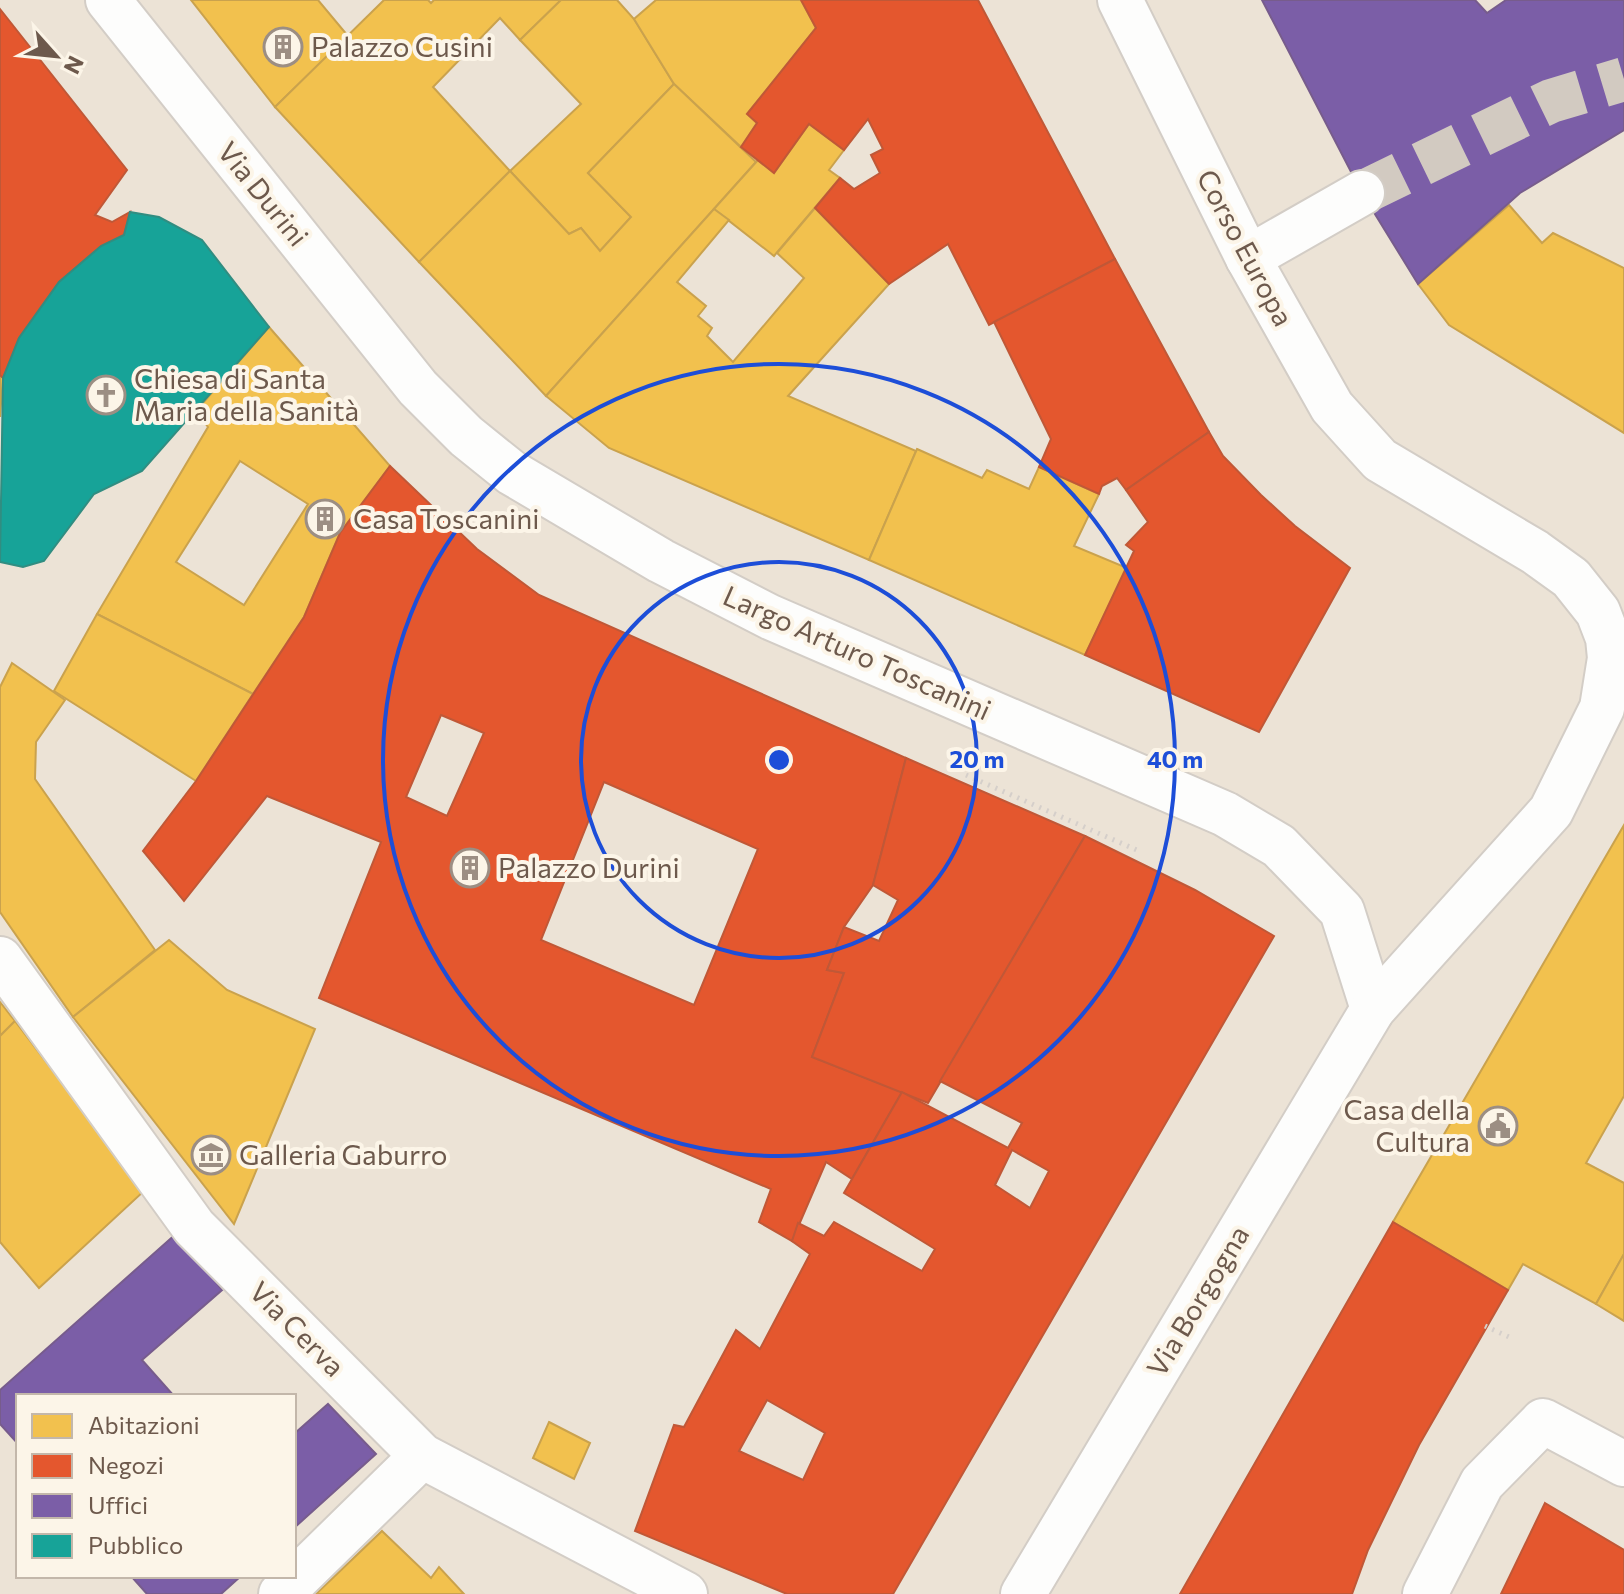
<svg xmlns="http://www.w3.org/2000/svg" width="1624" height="1594" viewBox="0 0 1624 1594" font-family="Commissioner,sans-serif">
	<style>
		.residential { fill: #ece3d6; fill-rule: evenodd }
		.homes { fill: #f2c14e; stroke: #caa24d; stroke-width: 2; fill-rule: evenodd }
		.shops { fill: #e4572e; stroke: #c05837; stroke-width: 2; fill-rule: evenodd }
		.offices { fill: #7b5ea7; stroke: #775c8c; stroke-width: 2 }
		.public { fill: #17a398; stroke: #318d81; stroke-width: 2 }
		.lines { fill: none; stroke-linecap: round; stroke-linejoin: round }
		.minor-tunnel { stroke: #d2cac1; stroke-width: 44; stroke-dasharray: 44 22; stroke-linecap: butt }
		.minor-casing { stroke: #d3cdc6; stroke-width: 48 }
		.path { stroke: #d5cfca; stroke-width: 5; stroke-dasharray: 2 6; stroke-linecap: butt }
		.minor { stroke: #fdfdfc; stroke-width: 44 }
		.ring { fill: none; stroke: #1d4ed8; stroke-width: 4 }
		.labels { text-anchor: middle; stroke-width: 8; stroke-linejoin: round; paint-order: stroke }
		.poi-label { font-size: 28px; fill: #6d594c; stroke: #fcf5e8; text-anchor: start }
		.street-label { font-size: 28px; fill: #6d594c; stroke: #fcf5e8 }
		.centre { fill: #1d4ed8; stroke: #fcf5e8; stroke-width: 4 }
		.ring-label { font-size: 24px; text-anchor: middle; font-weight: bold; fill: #1d4ed8; stroke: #fcf5e8; stroke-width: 8; stroke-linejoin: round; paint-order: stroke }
	</style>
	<rect width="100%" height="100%" fill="#f4f0e8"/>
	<path class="residential" d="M0 0H1624V1594H0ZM18 1396H294V1576H18Z"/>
	<g class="homes">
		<path d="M191 0H318L348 36 275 107Z"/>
		<path d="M384 0H428L431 3 434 0H561L520 40 500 18 433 87 510 171 419 262 275 107Z"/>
		<path d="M561 0H617L634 19 674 84 588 173 631 217 600 251 581 228 569 234 510 171 581 104 520 40Z"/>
		<path d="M656 0H801L816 28 747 114 757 123 741 147 674 84 634 19Z"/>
		<path d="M674 84 756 162 546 396 419 262 510 171 569 234 581 228 600 251 631 217 588 173Z"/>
		<path d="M809 124 844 150 829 170 840 178 774 256 714 209 758 160 774 173Z"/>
		<path d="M1509 205 1542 243 1553 233 1624 268V433L1449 325 1418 284Z"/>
		<path d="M815 208 889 284 788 396 916 451 869 560 609 448 546 396 714 209 729 220 677 282 706 306 698 316 712 328 707 336 733 362 804 278 777 253Z"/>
		<path d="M269 327 390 466 340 533 304 617 253 694 97 614 208 427 196 411ZM240 461 308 504 244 605 176 562Z"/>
		<path d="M0 375 3 378 0 417Z"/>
		<path d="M917 449 982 478 987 470 1029 489 1039 467 1099 494 1074 546 1127 568 1085 655 869 560Z"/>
		<path d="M97 614 253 694 196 781 54 691Z"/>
		<path d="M12 663 65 700 36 742 35 779 155 950 73 1017 0 912V687Z"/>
		<path d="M1624 825V1096L1586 1163 1624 1183V1254L1596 1304 1523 1264 1508 1290 1393 1222Z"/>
		<path d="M169 940 227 990 315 1029 234 1224 73 1017Z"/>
		<path d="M0 1002 15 1021 0 1036Z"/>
		<path d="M15 1021 144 1191 39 1288 0 1242V1036Z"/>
		<path d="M1624 1254V1321L1596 1304Z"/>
		<path d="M549 1422 590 1443 574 1479 533 1458Z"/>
		<path d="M382 1531 431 1578 439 1567 464 1594H316Z"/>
	</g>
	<g class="shops">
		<path d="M801 0H978L1115 259 989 325 948 244 889 284 815 208 840 178 854 189 880 173 871 155 883 149 868 119 844 150 809 124 774 173 741 147 757 123 747 114 816 28Z"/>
		<path d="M0 9 127 170 95 215 112 222 130 212 124 235 101 246 59 282 19 338 3 378 0 375Z"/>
		<path d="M1115 259 1209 432 1126 490 1117 478 1102 486 1099 494 1039 467 1051 439 994 322Z"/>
		<path d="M1209 432 1223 456 1261 495 1295 526 1350 568 1259 732 1085 655 1134 551 1126 545 1148 522 1126 490Z"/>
		<path d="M390 466 477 549 539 595 906 758 873 885 844 927 827 970 844 973 812 1057 902 1092 852 1179 826 1162 792 1241 759 1222 771 1189 319 998 381 842 267 796 184 901 143 851 196 781 304 617 340 533ZM441 715 484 733 447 816 406 797ZM604 782 758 849 694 1005 541 940Z"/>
		<path d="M906 758 1085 836 928 1103 812 1057 844 973 827 970 844 927 879 941 898 900 873 885Z"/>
		<path d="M1085 836 1195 890 1274 936 893 1594H787L635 1531 674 1425 684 1427 736 1330 760 1349 810 1254 792 1241 798 1223 824 1236 834 1222 922 1271 935 1249 844 1193 902 1092 1008 1148 1022 1123 940 1081ZM1012 1150 1049 1171 1030 1208 995 1185ZM767 1400 825 1433 803 1480 739 1451Z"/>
		<path d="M1393 1222 1508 1290 1419 1445 1368 1550 1352 1594H1180Z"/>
		<path d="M1545 1503 1624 1550V1594H1501Z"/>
	</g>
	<g class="offices">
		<path d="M1262 0H1475L1487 13 1506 0H1624V130L1520 193 1418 284 1362 193Z"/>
		<path d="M177 1233 222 1290 142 1360 174 1396H18V1444L0 1424V1390Z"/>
		<path d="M328 1404 376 1454 294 1528V1434Z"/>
		<path d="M131 1576H241L221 1594H147Z"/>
	</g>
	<path class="public" d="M130 212 159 217 202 240 269 327 142 471 94 494 44 561 23 567 0 562 3 378 19 338 59 282 101 246 124 235Z"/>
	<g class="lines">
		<path class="minor-tunnel" d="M1362 193 1551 101 1624 79"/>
		<defs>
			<g id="minor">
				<path d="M108 0 418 388 466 436 512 473 661 561 770 617 1225 814 1279 846 1342 911 1373 1009"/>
				<path d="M1248 258 1362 193"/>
				<path d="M0 959 194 1227 422 1456 685 1594"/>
				<path d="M281 1594 422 1456"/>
				<path d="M1023 1594 1373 1009 1551 811 1602 708 1610 658 1608 638 1598 612 1571 578 1535 552 1380 460 1332 407 1248 258 1120 0"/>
				<path d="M1425 1594 1482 1483 1543 1421 1624 1464"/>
			</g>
		</defs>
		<use href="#minor" class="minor-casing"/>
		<g class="path">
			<path d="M966 775 1139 851"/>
			<path d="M1485 1326 1509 1337"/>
		</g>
		<use href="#minor" class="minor"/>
	</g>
	<g class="ring">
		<circle cx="779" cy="760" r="198"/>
		<circle cx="779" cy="760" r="396"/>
	</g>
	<defs>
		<symbol id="building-ring" viewBox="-11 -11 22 22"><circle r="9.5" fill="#fcf5e8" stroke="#9c8e83" stroke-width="1.5"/><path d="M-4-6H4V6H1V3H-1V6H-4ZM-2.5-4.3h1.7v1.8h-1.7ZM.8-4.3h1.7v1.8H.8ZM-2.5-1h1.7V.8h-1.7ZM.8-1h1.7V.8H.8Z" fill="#9c8e83"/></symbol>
		<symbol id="church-ring" viewBox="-11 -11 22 22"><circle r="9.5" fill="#fcf5e8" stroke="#9c8e83" stroke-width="1.5"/><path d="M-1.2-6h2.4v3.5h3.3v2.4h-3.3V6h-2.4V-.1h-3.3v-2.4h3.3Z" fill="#9c8e83"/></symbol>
		<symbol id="civic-ring" viewBox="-11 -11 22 22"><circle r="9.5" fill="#fcf5e8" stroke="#9c8e83" stroke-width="1.5"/><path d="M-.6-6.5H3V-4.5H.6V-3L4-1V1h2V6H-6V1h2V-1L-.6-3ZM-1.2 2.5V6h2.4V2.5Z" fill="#9c8e83"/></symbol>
		<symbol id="museum-ring" viewBox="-11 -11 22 22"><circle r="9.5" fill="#fcf5e8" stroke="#9c8e83" stroke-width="1.5"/><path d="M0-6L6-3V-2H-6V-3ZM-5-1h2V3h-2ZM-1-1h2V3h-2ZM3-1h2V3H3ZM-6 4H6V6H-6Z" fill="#9c8e83"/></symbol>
	</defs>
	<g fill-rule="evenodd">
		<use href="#building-ring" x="261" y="25" width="44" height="44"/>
		<use href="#church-ring" x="84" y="373" width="44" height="44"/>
		<use href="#building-ring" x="303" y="497" width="44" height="44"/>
		<use href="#building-ring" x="448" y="846" width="44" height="44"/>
		<use href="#civic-ring" x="1476" y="1104" width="44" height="44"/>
		<use href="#museum-ring" x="189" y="1133" width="44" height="44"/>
	</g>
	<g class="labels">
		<g class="poi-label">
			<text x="311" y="57">Palazzo Cusini</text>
			<text x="134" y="389">Chiesa di Santa<tspan x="134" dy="32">Maria della Sanità</tspan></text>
			<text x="353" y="529">Casa Toscanini</text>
			<text x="498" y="878">Palazzo Durini</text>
			<text x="1470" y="1120" text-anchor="end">Casa della<tspan x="1470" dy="32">Cultura</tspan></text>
			<text x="239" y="1165">Galleria Gaburro</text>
		</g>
		<g class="street-label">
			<text transform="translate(263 194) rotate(51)" y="10">Via Durini</text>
			<text transform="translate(1245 248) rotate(62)" y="10">Corso Europa</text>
			<text transform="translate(857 653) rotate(24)" y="10">Largo Arturo Toscanini</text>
			<text transform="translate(1198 1301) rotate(-59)" y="10">Via Borgogna</text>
			<text transform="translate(297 1329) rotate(45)" y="10">Via Cerva</text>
		</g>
	</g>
	<circle cx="779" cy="760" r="12" class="centre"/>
	<g class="ring-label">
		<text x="977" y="768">20 m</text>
		<text x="1175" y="768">40 m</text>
	</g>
	<rect x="16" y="1394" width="280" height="184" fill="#fcf5e8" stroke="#c3b7aa" stroke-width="2"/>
	<rect x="32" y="1414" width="40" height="24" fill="#f2c14e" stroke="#c3b7aa" stroke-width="2"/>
	<text x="88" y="1434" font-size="24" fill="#6d594c">Abitazioni</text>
	<rect x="32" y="1454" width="40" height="24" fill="#e4572e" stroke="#c3b7aa" stroke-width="2"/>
	<text x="88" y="1474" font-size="24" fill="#6d594c">Negozi</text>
	<rect x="32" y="1494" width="40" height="24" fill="#7b5ea7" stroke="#c3b7aa" stroke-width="2"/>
	<text x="88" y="1514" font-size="24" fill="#6d594c">Uffici</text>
	<rect x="32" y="1534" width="40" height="24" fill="#17a398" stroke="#c3b7aa" stroke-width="2"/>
	<text x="88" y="1554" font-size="24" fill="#6d594c">Pubblico</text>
	<g transform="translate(56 56) rotate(117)" stroke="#fcf5e8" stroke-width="6" paint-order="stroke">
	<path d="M0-6L14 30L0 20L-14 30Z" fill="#6d594c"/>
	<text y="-12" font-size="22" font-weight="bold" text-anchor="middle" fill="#6d594c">N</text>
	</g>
</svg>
